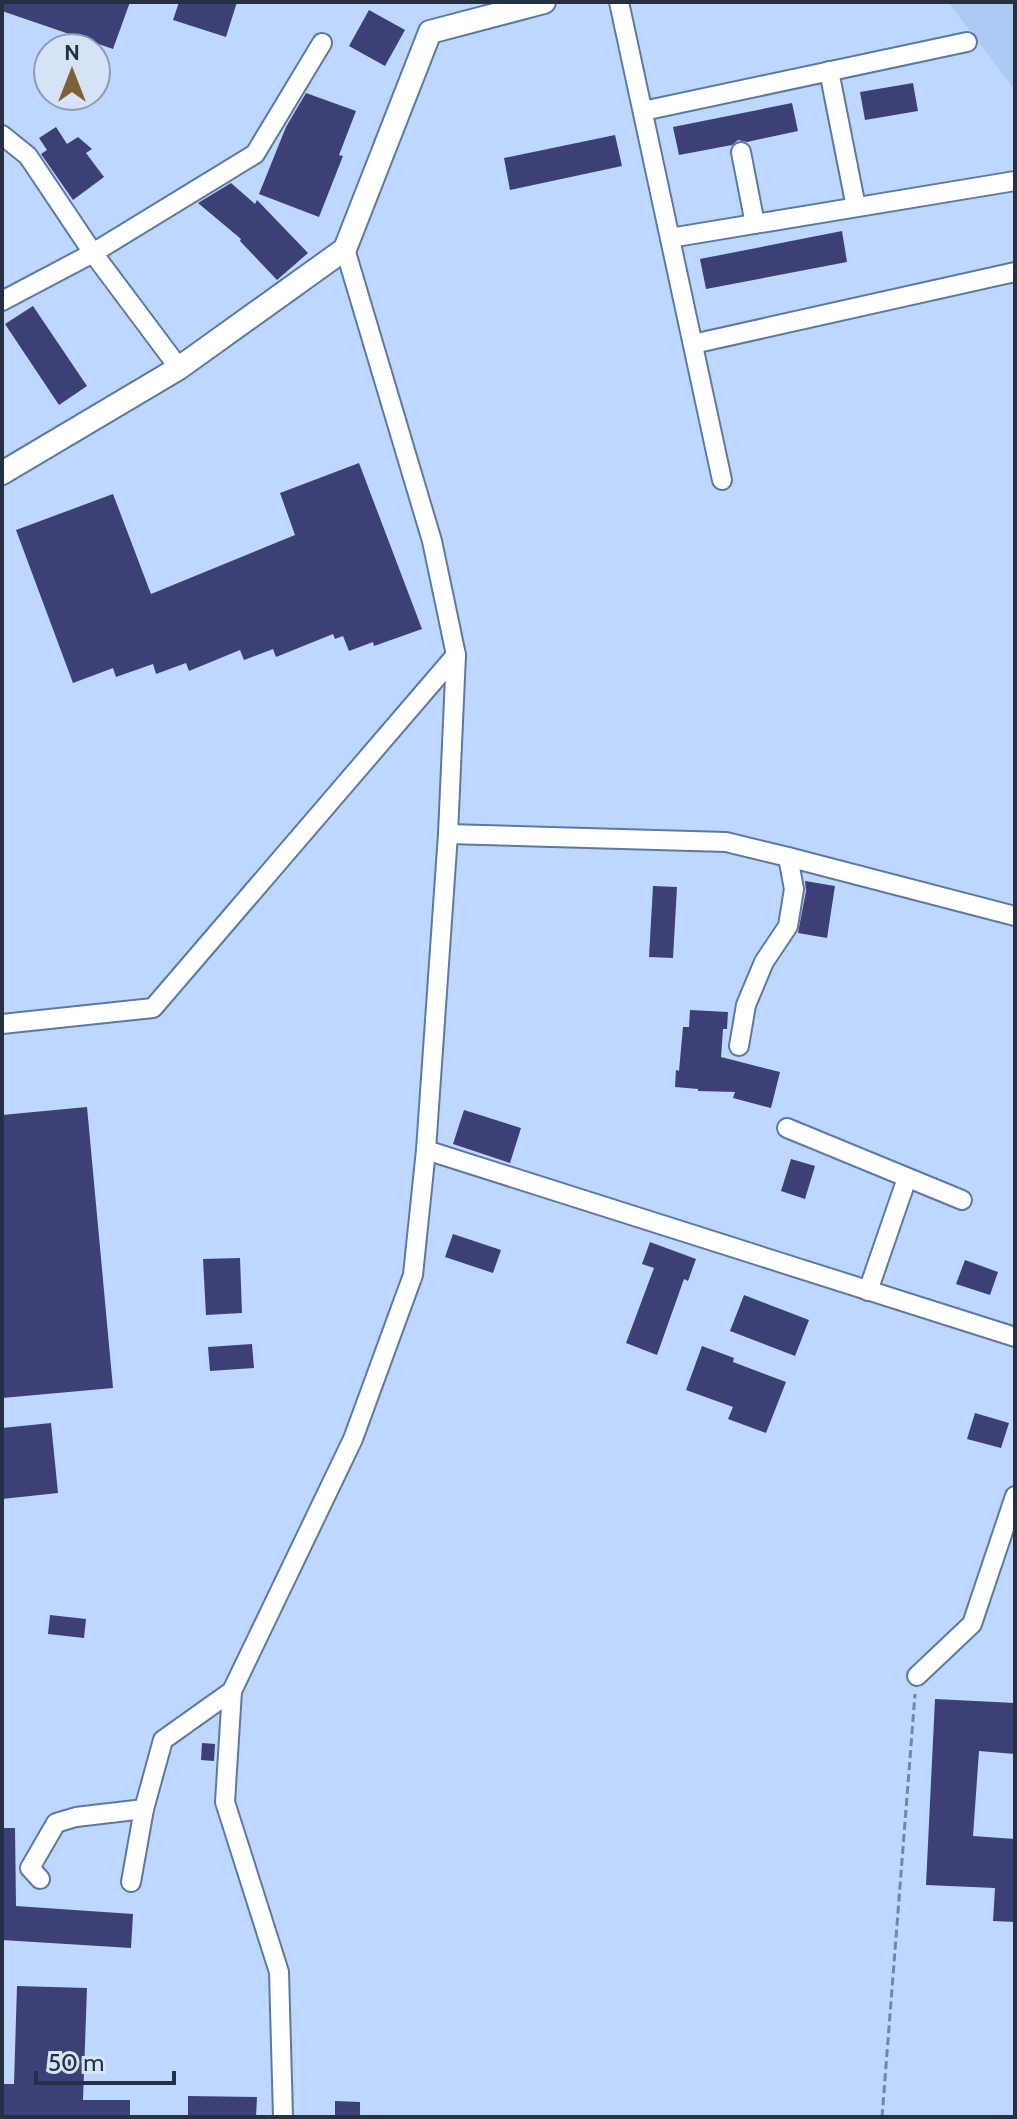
<svg xmlns="http://www.w3.org/2000/svg" width="1017" height="2119" viewBox="0 0 1017 2119" font-family="Cabin,sans-serif">
	<style>
		.built { fill: #adcaf4 }
		.building { fill: #3c4076 }
		.lines { fill: none; stroke-linecap: round; stroke-linejoin: round }
		.minor-casing { stroke: #5c79a5; stroke-width: 22 }
		.major-casing { stroke: #5c79a5; stroke-width: 26 }
		.path { stroke: #7386a3; stroke-width: 3; stroke-dasharray: 8 4; stroke-linecap: butt }
		.minor { stroke: #fff; stroke-width: 18 }
		.major { stroke: #fff; stroke-width: 22 }
	</style>
	<rect width="100%" height="100%" fill="#bdd7fe"/>
	<path class="built" d="M948 2H1015V90Z"/>
	<g class="building">
		<path d="M2 2H130L113 49 2 11Z"/>
		<path d="M179 2H237L226 37 173 20Z"/>
		<path d="M369 10 405 30 385 66 349 46Z"/>
		<path d="M913 83 918 111 865 120 860 92Z"/>
		<path d="M306 93 356 111 339 155 343 156 319 217 259 194 286 127Z"/>
		<path d="M792 103 798 131 747 142 738 140 732 145 679 155 673 127Z"/>
		<path d="M56 127 67 144 78 137 92 149 86 153 104 177 73 200 41 154 47 150 39 138Z"/>
		<path d="M615 135 622 166 510 190 504 158Z"/>
		<path d="M231 183 255 204 257 200 308 253 277 280 240 241 241 239 198 203Z"/>
		<path d="M842 231 847 262 706 289 700 259Z"/>
		<path d="M33 306 87 386 59 405 5 324Z"/>
		<path d="M359 463 422 629 374 646 373 642 349 651 343 636 335 639 333 634 276 657 273 649 244 660 240 650 189 671 186 663 156 674 153 664 116 677 113 668 73 683 16 530 113 494 151 594 295 535 280 493Z"/>
		<path d="M805 881 835 886 827 938 798 933 806 891Z"/>
		<path d="M653 886 677 887 673 958 649 957Z"/>
		<path d="M690 1010 728 1012 727 1029H723L721 1057 780 1072 771 1108 733 1098 735 1092 698 1091V1089L675 1087 676 1070 679 1071 683 1027H689Z"/>
		<path d="M87 1107 113 1388 2 1398V1115Z"/>
		<path d="M464 1110 521 1128 510 1163 453 1144Z"/>
		<path d="M791 1159 815 1166 805 1199 781 1191Z"/>
		<path d="M453 1234 501 1250 493 1273 445 1257Z"/>
		<path d="M650 1242 696 1259 688 1281 684 1279 657 1355 626 1343 654 1268 642 1264Z"/>
		<path d="M240 1258 242 1313 206 1315 203 1259Z"/>
		<path d="M965 1260 998 1272 990 1295 956 1284Z"/>
		<path d="M744 1295 809 1320 795 1356 730 1331Z"/>
		<path d="M252 1344 254 1368 210 1371 208 1347Z"/>
		<path d="M702 1346 734 1358 733 1362 786 1382 766 1433 728 1419 733 1407 686 1390Z"/>
		<path d="M975 1413 1009 1423 1001 1448 967 1439Z"/>
		<path d="M51 1423 58 1493 2 1499V1428Z"/>
		<path d="M50 1615 86 1619 84 1638 48 1634Z"/>
		<path d="M935 1699 1015 1703V1754L979 1751 973 1836 1015 1839V1922L993 1921 995 1888 926 1885Z"/>
		<path d="M202 1743 215 1744 214 1761 201 1760Z"/>
		<path d="M2 1828H15L16 1906 133 1914 131 1948 2 1940Z"/>
		<path d="M17 1986 87 1988 83 2100H130V2117H2V2084H14Z"/>
		<path d="M188 2096 257 2097 256 2117H188Z"/>
		<path d="M335 2101 360 2102V2117H335Z"/>
	</g>
	<g class="lines">
		<defs>
			<g id="minor">
				<path d="M619 2 722 480"/>
				<path d="M829 71 856 207"/>
				<path d="M643 111 967 42"/>
				<path d="M2 135 28 156 93 253 179 368"/>
				<path d="M741 152 755 224"/>
				<path d="M670 238 1015 181"/>
				<path d="M2 301 93 253 255 154 322 43"/>
				<path d="M693 344 1015 272"/>
				<path d="M448 834 726 842 788 857 1015 916"/>
				<path d="M2 1024 153 1008 456 655"/>
				<path d="M739 1046 746 1005 764 962 788 926 794 889 788 857"/>
				<path d="M787 1128 962 1200"/>
				<path d="M426 1150 1015 1337"/>
				<path d="M868 1291 907 1178"/>
				<path d="M917 1676 972 1624 1015 1496"/>
				<path d="M40 1879 30 1868 56 1823 76 1817 144 1809"/>
				<path d="M131 1882 144 1809 163 1740 232 1691"/>
				<path d="M283 2117 279 1972 225 1802 232 1691 353 1439 413 1275 426 1150 448 834 456 655 432 541 345 249"/>
			</g>
			<path id="major" d="M2 473 179 368 345 249 430 32 544 2"/>
		</defs>
		<use href="#minor" class="minor-casing"/>
		<use href="#major" class="major-casing"/>
		<path class="path" d="M882 2117 915 1694"/>
		<use href="#minor" class="minor"/>
		<use href="#major" class="major"/>
	</g>
	<rect width="1017" height="2119" fill="none" stroke="#243143" stroke-width="8"/>
	<g transform="translate(72 72)"><circle r="38" fill="#d6e3f7" stroke="#8f9caf" stroke-width="2"/>
	<path d="M0-6L14 30L0 20L-14 30Z" fill="#7d6134"/>
	<text y="-12" font-size="22" font-weight="bold" text-anchor="middle" fill="#243143">N</text>
	</g>
	<path d="M36 2071v12h138v-12" fill="none" stroke="#243143" stroke-width="4"/>
	<text x="48" y="2071" font-size="24" fill="#243143" stroke="#d6e3f7" stroke-width="6" paint-order="stroke">50 m</text>
</svg>
